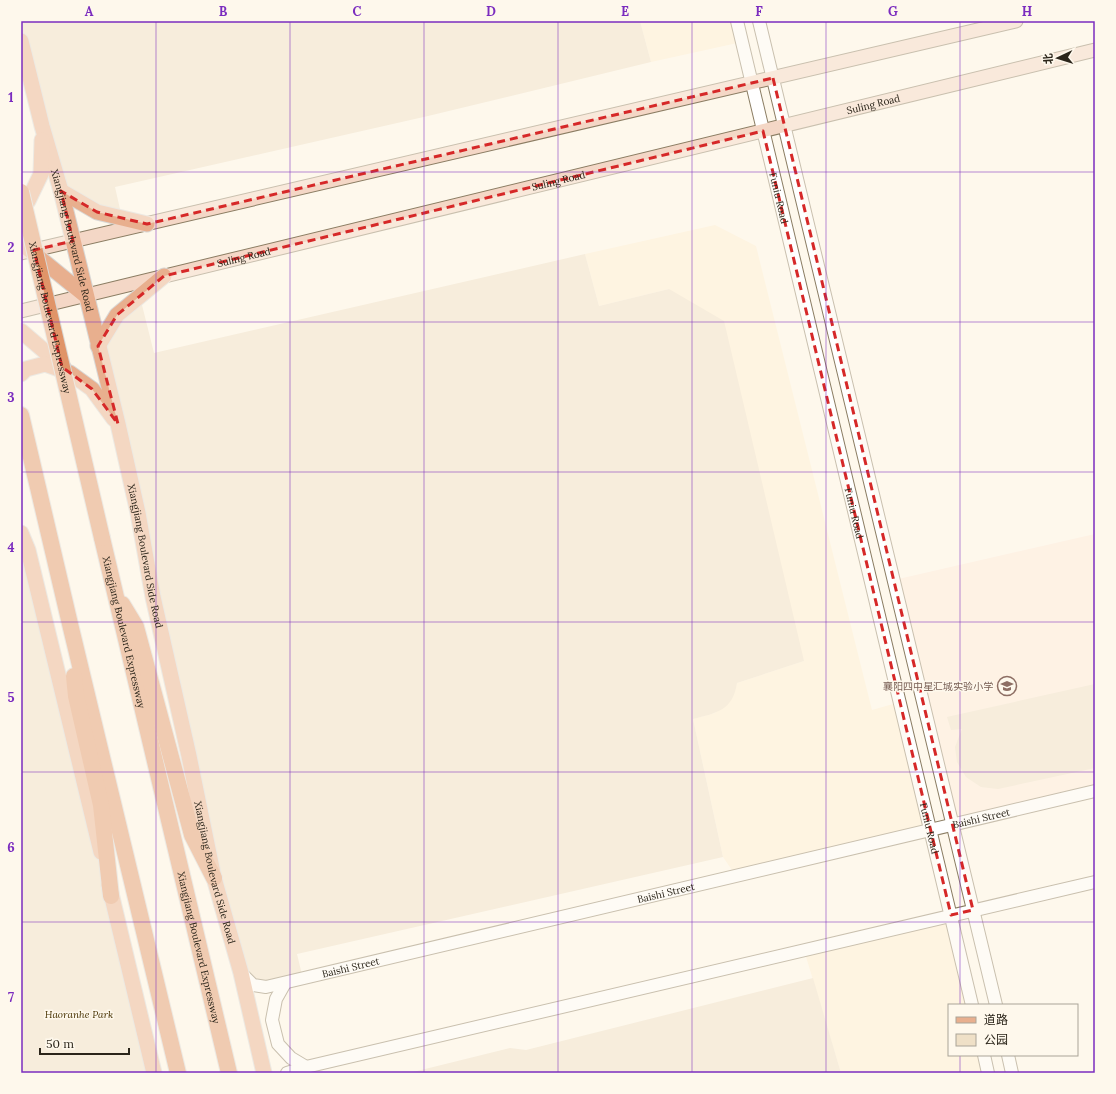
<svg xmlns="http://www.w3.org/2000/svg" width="1116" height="1094" viewBox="0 0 1116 1094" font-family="Lora,'Noto Sans SC',serif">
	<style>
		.built { fill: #ffefd2 }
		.education { fill: #feeada }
		.green { fill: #efe0c7 }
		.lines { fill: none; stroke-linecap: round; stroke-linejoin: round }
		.tertiary-casing { stroke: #8b7d63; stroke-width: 14 }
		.secondary-casing { stroke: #8b7d63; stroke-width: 15 }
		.primary-casing { stroke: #d9d8d6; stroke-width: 17 }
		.trunk-casing { stroke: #d9d8d6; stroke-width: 18 }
		.tertiary { stroke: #fff; stroke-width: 12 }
		.secondary { stroke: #f4d7c6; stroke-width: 13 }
		.primary { stroke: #e8af8e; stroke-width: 15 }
		.trunk { stroke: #e09468; stroke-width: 16 }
		.trunk-bridge-casing { stroke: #d9d8d6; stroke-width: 18; stroke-linecap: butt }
		.trunk-bridge { stroke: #e09468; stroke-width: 16 }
		.marked { fill: none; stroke: #d62828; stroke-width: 3; stroke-dasharray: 8 5; stroke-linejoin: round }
		.grid { fill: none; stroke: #7b2cbf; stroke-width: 1; stroke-opacity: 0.55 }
		.labels { text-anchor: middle; stroke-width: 3; stroke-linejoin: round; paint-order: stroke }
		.street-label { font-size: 10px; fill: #2b251a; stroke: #fef8ec }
		.education-label { font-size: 10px; fill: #785e54; stroke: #fef8ec; text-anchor: end }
		.park-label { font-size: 10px; font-style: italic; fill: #4a3403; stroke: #fef8ec }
		.neatline { fill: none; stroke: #7b2cbf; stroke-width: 1.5 }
		.grid-label { font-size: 13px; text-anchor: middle; font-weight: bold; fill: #7b2cbf }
	</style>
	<rect width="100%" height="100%" fill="#fef8ec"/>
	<g class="built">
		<path d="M640 21H737L742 42 651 62Z"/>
		<path d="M715 225 756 246 872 710 900 702 930 830 736 876 723 857 693 719 715 713 735 691 737 683 804 661 669 289 599 306 585 254Z"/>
		<path d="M951 915 972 1005H949V1055H984L988 1073H841L804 950Z"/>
	</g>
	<path class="education" d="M1095 534V791L953 825 894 580Z"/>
	<g class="green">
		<path d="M21 21H640L651 62 428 116 115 187 122 218 61 191 21 41Z"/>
		<path d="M585 254 599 306 669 289 724 321 804 661 737 683C733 710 717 713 693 719L723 857 297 954 303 979 266 987 241 973 98 346 140 297 154 353Z"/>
		<path d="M21 533 154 1073H21Z"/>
		<path d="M1095 684V768L998 789 981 787 966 777 957 762 955 747 962 729 951 730 947 717Z"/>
		<path d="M813 978 841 1073H409L510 1048 526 1050Z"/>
	</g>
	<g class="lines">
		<defs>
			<g id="tertiary">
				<path id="s1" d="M737 21 972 1005"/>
				<path d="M759 21 996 1005"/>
				<path id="s2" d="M241 973 253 985 266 987 1095 791"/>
				<path d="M285 983 276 999 272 1020 278 1044 291 1058 306 1067"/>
				<path d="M984 1055 988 1073"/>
				<path d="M1008 1055 1012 1073"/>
				<path d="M287 1073 306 1067 1095 882"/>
			</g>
			<g id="secondary">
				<path d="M21 253 1016 21"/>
				<path id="s3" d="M21 311 1095 50"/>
			</g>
			<g id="primary">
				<path id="s4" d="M21 41 42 126 61 191 118 424 138 513 153 597 189 756 214 878 241 973 264 1073"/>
				<path d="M61 191 97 212 147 224"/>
				<path d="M21 207 28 201 41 174 42 140"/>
				<path d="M21 243 86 296"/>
				<path d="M21 331 63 367"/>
				<path d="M98 346 117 315 164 276"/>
				<path d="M21 374 26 369 45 364 70 373 92 389 114 419"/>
				<path d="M21 533 28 550 101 852"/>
				<path d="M109 885 154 1073"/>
			</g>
			<g id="trunk">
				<path d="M21 415 70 624 178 1073"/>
				<path id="s5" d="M102 538 229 1073"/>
				<path d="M122 604 136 627 192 835 214 878"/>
				<path d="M74 676 76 696 101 805 111 896"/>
			</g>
		</defs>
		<use href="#tertiary" class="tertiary-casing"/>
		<use href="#secondary" class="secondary-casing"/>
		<use href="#primary" class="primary-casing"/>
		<use href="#trunk" class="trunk-casing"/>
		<use href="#tertiary" class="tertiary"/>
		<use href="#secondary" class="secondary"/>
		<use href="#primary" class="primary"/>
		<use href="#trunk" class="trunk"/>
		<defs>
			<g id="trunk-bridge">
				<path id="s6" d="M21 192 102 538"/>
			</g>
		</defs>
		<use href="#trunk-bridge" class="trunk-bridge-casing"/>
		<use href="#trunk-bridge" class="trunk-bridge"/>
	</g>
	<path d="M0 0H1116V1094H0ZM773 78 973 910 951 915 763 131 164 276 117 315 98 346 118 424 92 389 62 367 34 250 73 241 61 191 97 212 147 224Z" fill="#fef8ec" fill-opacity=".55" fill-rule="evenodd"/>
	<path class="marked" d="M773 78 973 910 951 915 763 131 164 276 117 315 98 346 118 424 92 389 62 367 34 250 73 241 61 191 97 212 147 224Z"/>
	<path class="grid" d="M156 21V1073M290 21V1073M424 21V1073M558 21V1073M692 21V1073M826 21V1073M960 21V1005M21 172H1095M21 322H1095M21 472H1095M21 622H1095M21 772H1095M21 922H1095M960 1055V1073"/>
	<defs>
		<symbol id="school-ring" viewBox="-11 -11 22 22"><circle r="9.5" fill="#fef8ec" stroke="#8d6e63" stroke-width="1.5"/><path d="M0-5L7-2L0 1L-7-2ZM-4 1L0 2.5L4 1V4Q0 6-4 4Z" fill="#8d6e63"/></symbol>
	</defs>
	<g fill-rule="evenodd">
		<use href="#school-ring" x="996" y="675" width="22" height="22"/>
	</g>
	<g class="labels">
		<g class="street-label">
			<text dy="4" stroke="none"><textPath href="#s3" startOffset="877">Suling Road</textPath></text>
			<text dy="4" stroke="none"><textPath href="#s3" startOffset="553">Suling Road</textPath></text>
			<text dy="4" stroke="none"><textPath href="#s1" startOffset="182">Funiu Road</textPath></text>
			<text dy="4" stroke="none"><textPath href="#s4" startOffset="206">Xiangjiang Boulevard Side Road</textPath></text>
			<text dy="4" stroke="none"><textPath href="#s3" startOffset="229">Suling Road</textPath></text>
			<text dy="4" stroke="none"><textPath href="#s6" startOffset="129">Xiangjiang Boulevard Expressway</textPath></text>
			<text dy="4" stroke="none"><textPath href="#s1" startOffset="506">Funiu Road</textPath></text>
			<text dy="4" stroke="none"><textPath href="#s4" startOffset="530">Xiangjiang Boulevard Side Road</textPath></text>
			<text dy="4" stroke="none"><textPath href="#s5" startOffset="97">Xiangjiang Boulevard Expressway</textPath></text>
			<text dy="4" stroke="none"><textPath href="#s2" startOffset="765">Baishi Street</textPath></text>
			<text dy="4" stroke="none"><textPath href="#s1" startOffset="830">Funiu Road</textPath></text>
			<text dy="4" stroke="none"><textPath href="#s4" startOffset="854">Xiangjiang Boulevard Side Road</textPath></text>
			<text dy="4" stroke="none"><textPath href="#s2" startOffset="441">Baishi Street</textPath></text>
			<text dy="4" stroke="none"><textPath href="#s5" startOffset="421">Xiangjiang Boulevard Expressway</textPath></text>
			<text dy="4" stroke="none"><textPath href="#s2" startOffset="117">Baishi Street</textPath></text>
		</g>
		<g class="education-label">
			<text x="993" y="690">襄阳四中星汇城实验小学</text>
		</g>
		<g class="park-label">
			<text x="79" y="1018">Haoranhe Park</text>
		</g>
	</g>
	<rect width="1116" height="1094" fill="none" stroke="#fef8ec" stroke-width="44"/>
	<rect x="948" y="1004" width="130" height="52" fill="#fef8ec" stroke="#aaa498"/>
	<rect x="956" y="1017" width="20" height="6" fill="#e8af8e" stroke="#aaa498"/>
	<text x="984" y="1024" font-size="12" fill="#2b251a">道路</text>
	<rect x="956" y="1034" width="20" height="12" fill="#efe0c7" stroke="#aaa498"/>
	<text x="984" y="1044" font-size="12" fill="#2b251a">公园</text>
	<g transform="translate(1058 58) rotate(266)" stroke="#fef8ec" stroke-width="3" paint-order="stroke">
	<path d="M0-3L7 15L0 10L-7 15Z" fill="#2b251a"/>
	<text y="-6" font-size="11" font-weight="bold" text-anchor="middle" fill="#2b251a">北</text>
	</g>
	<path d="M40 1048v6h89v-6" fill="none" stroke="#2b251a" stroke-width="2"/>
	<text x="46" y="1048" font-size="12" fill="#2b251a" stroke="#fef8ec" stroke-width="3" paint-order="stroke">50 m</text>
	<rect x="22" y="22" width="1072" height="1050" class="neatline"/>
	<g class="grid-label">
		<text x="89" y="16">A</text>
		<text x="223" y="16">B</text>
		<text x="357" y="16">C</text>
		<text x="491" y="16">D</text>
		<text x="625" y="16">E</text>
		<text x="759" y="16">F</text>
		<text x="893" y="16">G</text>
		<text x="1027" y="16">H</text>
		<text x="11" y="102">1</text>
		<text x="11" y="252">2</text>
		<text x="11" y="402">3</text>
		<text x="11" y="552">4</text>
		<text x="11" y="702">5</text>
		<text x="11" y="852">6</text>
		<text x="11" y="1002">7</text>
	</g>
</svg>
